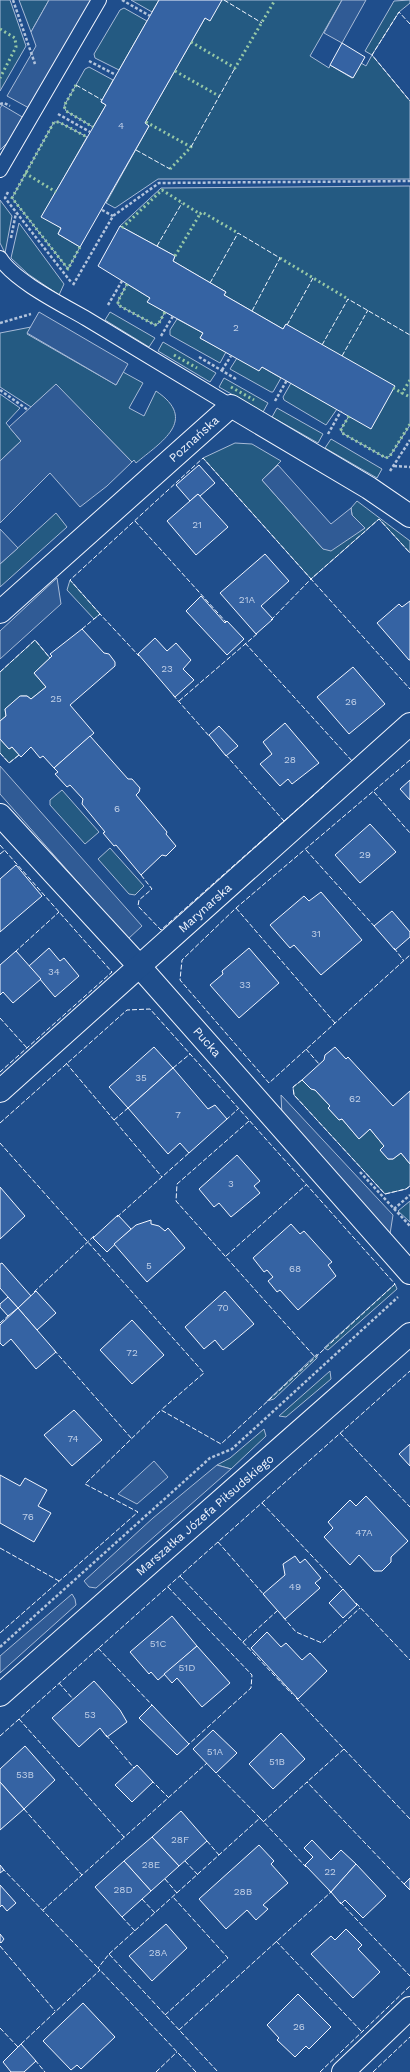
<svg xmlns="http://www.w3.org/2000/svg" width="410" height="2072" viewBox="0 0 410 2072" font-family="'Work Sans',sans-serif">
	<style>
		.green { fill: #245a82; stroke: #a8bbd7 }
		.parking { fill: #305b95; stroke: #a8bbd7 }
		.building { fill: #3563a3; stroke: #f2f6ff }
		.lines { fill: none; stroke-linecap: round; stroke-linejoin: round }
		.lane-casing { stroke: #f2f6ff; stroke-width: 16 }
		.street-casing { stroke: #f2f6ff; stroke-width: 24 }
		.path { stroke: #b3c4dc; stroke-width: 2.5; stroke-dasharray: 3 2; stroke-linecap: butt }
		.lane { stroke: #1f4e8c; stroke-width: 14 }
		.street { stroke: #1f4e8c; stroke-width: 22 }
		.hedge { stroke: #97c8a6; stroke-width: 3; stroke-dasharray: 2 3; stroke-linecap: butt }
		.fence { stroke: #f2f6ff; stroke-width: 1; stroke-dasharray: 5 2; stroke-linecap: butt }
		.labels { text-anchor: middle; stroke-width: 3; stroke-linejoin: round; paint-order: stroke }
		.number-label { font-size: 10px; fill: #c3d1e8 }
		.street-label { font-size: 12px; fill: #f2f6ff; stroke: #1f4e8c }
	</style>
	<rect width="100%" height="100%" fill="#1f4e8c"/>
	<g class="green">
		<path d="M0 0H10L26 46 0 91Z"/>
		<path d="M19 0H49L31 32Z"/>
		<path d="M131 0H159L152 12Z"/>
		<path d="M222 0H342L310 56 329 68 330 65 352 78 361 63 366 66 372 55 365 51 394 1 410 0V3L399 12 372 55 410 101V179H158L115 208 106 203 149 126 145 123 205 18Z"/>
		<path d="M124 8 147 21 119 70 95 58 94 54 120 10Z"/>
		<path d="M89 67 113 80 101 102 106 105 93 127 66 111 64 106 85 69Z"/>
		<path d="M54 122H59L87 137 42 216 61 228 58 234 80 247 68 269 12 198Z"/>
		<path d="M410 186V425L390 456 386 458 342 433 341 429 349 416 286 324 283 329 224 295 226 292 173 261 175 256 120 226 161 188Z"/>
		<path d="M0 200 12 216 5 253 0 243Z"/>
		<path d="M19 223 64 284 59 295 28 274 11 258Z"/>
		<path d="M127 284 150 298 148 302 165 312 159 323 155 325 118 305V301Z"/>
		<path d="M110 312 155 338 149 347 105 320Z"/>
		<path d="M177 319 203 333 200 338 226 352 220 363 170 335V330Z"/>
		<path d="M31 327 27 334 116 385 123 372 143 383 129 408 144 416 156 391C199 420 161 442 136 463L134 460 132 462 56 385 31 407 0 387V333Z"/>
		<path d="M163 342 216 373 210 382 158 351Z"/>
		<path d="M237 358 259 370 262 367 281 378 273 392H271L230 369Z"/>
		<path d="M224 378 268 403 263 412 219 387Z"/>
		<path d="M291 383 337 409 326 425 284 400 283 397Z"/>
		<path d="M0 394 20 408 6 423 21 441 0 461Z"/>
		<path d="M277 408 323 434 318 443 272 417Z"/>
		<path d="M331 439 382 469 377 478 325 448Z"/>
		<path d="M235 443 252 444 281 461 262 480 323 549 365 528 352 515 351 508 357 501 410 541V553L379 519 311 579 203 458Z"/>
		<path d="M56 513 67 527 0 587V564Z"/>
		<path d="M70 580 100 614 94 619 67 590Z"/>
		<path d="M35 640 50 658 34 673 46 687 31 699 27 696H21L5 709 6 716 0 721V672Z"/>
		<path d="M0 739 9 749 12 747 19 755 9 763 0 753Z"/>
		<path d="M62 790 99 832 85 844 50 805V800Z"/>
		<path d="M110 848 144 886 135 895 129 894 98 859Z"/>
		<path d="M302 1080 311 1089 315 1090 330 1106 328 1108 339 1120 342 1119 359 1139 370 1129 384 1146 380 1150 388 1159H393L401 1153 410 1164V1186L406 1189 385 1194 294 1095 293 1087Z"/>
		<path d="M410 1201V1222L398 1211Z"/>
		<path d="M395 1284 397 1289 328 1350 324 1348Z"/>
		<path d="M317 1354V1358L274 1399 267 1401Z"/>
		<path d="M330 1371 331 1379 286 1417 279 1416Z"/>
		<path d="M264 1429 266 1436 231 1469 217 1465 230 1458Z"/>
	</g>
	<g class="parking">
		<path d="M49 0H92L29 108 7 96 36 46 31 32Z"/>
		<path d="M342 0H366L342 43 324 33Z"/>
		<path d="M2 105 24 118 11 139 0 150V108Z"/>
		<path d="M39 312 128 364 116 385 27 333Z"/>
		<path d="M56 384 132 462 107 486 80 507 50 473 0 523V461L21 441 9 427Z"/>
		<path d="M278 465 331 524 351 508 352 515 365 528 331 551 323 549 262 480Z"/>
		<path d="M0 529 18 548 0 564Z"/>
		<path d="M57 578 61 604 0 659V631Z"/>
		<path d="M0 766 142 926 128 939 0 794Z"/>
		<path d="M281 1095 393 1215 390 1234 282 1115Z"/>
		<path d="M154 1461 168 1477 137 1504 118 1494Z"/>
		<path d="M217 1465 231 1469 96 1588 89 1587 84 1581 153 1518Z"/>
		<path d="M72 1594 75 1599 76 1605 0 1673V1656Z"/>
	</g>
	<g class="building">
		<path d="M159 0H222L210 21 205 18 145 123 149 126 80 247 58 234 61 228 41 217 106 105 101 102 102 100Z"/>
		<path d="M342 43 365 57 353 78 330 65Z"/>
		<path d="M120 226 175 256 173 261 226 292 224 295 283 329 286 324 395 386 371 429 262 367 259 371 200 338 203 333 147 302 150 298 98 266Z"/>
		<path d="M199 465 215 483 200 496 198 494 190 501 176 485Z"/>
		<path d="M198 494 228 527 196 555 167 521Z"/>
		<path d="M265 554 289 581 261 606 273 619 256 634 220 593Z"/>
		<path d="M201 596 225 623 227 621 244 639 227 655 186 611Z"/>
		<path d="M410 601V660H409L377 623 399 604 402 607Z"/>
		<path d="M82 629 104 653 109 654 115 662V666L70 705 94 733 54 768 43 756 40 758 31 747 21 757 12 747 9 749 0 739V721L6 716 5 709 20 696H27L31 699 46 687 34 673 52 656 50 654Z"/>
		<path d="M155 638 167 651 176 643 191 660 183 669 194 680 175 697 138 654Z"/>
		<path d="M353 667 385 704 349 734 317 697Z"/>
		<path d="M285 723 319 763 292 784 288 779 280 786 260 764 272 754 263 742Z"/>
		<path d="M219 726 238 746 226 756 209 735Z"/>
		<path d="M90 736 128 779H132L140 788 139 792 136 795 167 832 166 834 176 846 166 856 162 855 141 875 116 845 114 846 103 833 105 832 82 804 83 799 70 785 67 787 55 774 58 772 54 768Z"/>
		<path d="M410 780V800L400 789Z"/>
		<path d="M370 824 396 852 360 883 335 855Z"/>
		<path d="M16 865 42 896 0 932V879Z"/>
		<path d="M321 892 362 940 321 975 294 945 290 948 270 925 304 896 309 901Z"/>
		<path d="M392 911 410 932V937L395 950 374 926Z"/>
		<path d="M49 948 60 961 64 958 79 976 55 997 29 966Z"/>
		<path d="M249 948 279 983 239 1018 210 985 223 974 222 971Z"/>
		<path d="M16 951 41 979 13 1003 3 992 0 995V965Z"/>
		<path d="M154 1047 173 1068 128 1108 109 1087Z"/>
		<path d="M335 1047 346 1059 348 1057 393 1106 410 1091V1164L401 1153 393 1159H388L380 1150 384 1146 370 1129 359 1139 342 1119 339 1120 328 1108 330 1106 315 1090 311 1089 302 1080 324 1060 325 1055Z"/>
		<path d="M173 1068 208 1109 215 1105 227 1119 189 1153 180 1143 168 1154 128 1108Z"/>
		<path d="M237 1155 260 1181 254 1186 260 1193 231 1217 219 1203 214 1207 199 1189Z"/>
		<path d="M0 1187 25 1216 0 1239Z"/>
		<path d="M118 1215 131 1229 107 1252 93 1238Z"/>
		<path d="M151 1220V1224L159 1226 165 1231 168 1228 185 1248 147 1282 114 1244 136 1225Z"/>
		<path d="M291 1224 300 1234 304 1231 332 1262 328 1265 336 1276 298 1310 280 1290 277 1292 268 1281 273 1277 267 1270 264 1272 253 1258Z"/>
		<path d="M2 1263 31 1296 18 1308 0 1288V1264Z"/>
		<path d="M36 1291 56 1313 37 1330 18 1308Z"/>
		<path d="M225 1291 254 1324 223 1350 215 1340 204 1349 185 1327Z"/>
		<path d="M8 1297 18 1308 8 1316 0 1307V1304Z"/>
		<path d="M18 1308 56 1352 36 1369 11 1339 3 1346 0 1343V1325Z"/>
		<path d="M132 1320 164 1355 132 1384 100 1350Z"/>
		<path d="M74 1410 102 1440 72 1466 44 1435Z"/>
		<path d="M410 1444V1466L399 1454Z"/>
		<path d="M0 1475 20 1486 25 1478 47 1490 38 1506 51 1513 34 1542 0 1523Z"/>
		<path d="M366 1496 408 1541 391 1557V1562L382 1571H374L359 1555 350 1565 324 1537 333 1528 328 1522 350 1500 356 1506Z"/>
		<path d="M295 1556 300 1563 305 1559 321 1578 315 1583 320 1588 285 1619 263 1594 285 1575 283 1564Z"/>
		<path d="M343 1589 357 1605 343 1618 329 1603Z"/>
		<path d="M172 1616 197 1646 158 1680 151 1672 149 1674 130 1652Z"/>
		<path d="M267 1632 281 1647 286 1643 302 1660 310 1653 327 1671 298 1699 251 1648Z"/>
		<path d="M197 1646 230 1683 202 1707 177 1678 172 1683 164 1674Z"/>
		<path d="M94 1681 120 1710 127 1722 107 1737 100 1728 79 1747 52 1718Z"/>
		<path d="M152 1705 189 1744 177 1755 139 1718Z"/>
		<path d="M213 1730 237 1753 216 1773 193 1749Z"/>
		<path d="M281 1733 305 1759 273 1789 249 1764Z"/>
		<path d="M25 1746 55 1780 24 1809 0 1782V1769Z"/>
		<path d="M137 1765 153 1782 132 1802 115 1785Z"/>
		<path d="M0 1782 24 1809 0 1830Z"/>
		<path d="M181 1811 207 1841 179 1866 152 1837Z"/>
		<path d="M152 1837 179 1866 151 1891 124 1861Z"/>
		<path d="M312 1840 331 1860 341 1850 356 1864 331 1892 305 1865 313 1857 304 1848Z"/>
		<path d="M259 1845 274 1861 271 1864 288 1883 263 1905 268 1909 256 1920 247 1910 226 1929 199 1899Z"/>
		<path d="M124 1861 151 1891 122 1917 95 1887Z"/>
		<path d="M356 1864 386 1896 363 1918 345 1900 341 1904 331 1892Z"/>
		<path d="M0 1865 4 1870 0 1873Z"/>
		<path d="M410 1878V1890L404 1884Z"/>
		<path d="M0 1885 16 1903 7 1911 2 1905 0 1907Z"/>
		<path d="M166 1924 187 1948 152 1981 129 1956Z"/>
		<path d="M346 1929 362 1945 358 1949 380 1972 353 1998 311 1954 331 1936 335 1940Z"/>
		<path d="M0 1934 4 1939 1 1943 0 1942Z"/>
		<path d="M298 1994 331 2027 309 2049 306 2046 295 2057 277 2040 279 2038 267 2025Z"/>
		<path d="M83 2003 115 2037 81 2069 77 2065 71 2070 43 2041Z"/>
		<path d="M21 2044 36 2061 24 2072H11L3 2062Z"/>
	</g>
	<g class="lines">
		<defs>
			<g id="lane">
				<path d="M0 170 99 0"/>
				<path d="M0 258C14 281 63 305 87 319 135 348 183 377 231 406"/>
			</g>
			<g id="street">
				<path d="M0 612 231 406 369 488 410 516"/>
				<path d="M0 815 140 967 410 1273"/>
				<path d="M0 1091 410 724"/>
				<path d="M0 1695 410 1334"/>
				<path d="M343 2072 410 2008"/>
			</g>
		</defs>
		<use href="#lane" class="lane-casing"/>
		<use href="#street" class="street-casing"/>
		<g class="path">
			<path d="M13 0 35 64"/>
			<path d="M122 0 150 16"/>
			<path d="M89 61 116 75"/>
			<path d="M0 104 4 103 10 106"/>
			<path d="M58 114 90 132"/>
			<path d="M8 192 5 198 71 282"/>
			<path d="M102 210 113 216"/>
			<path d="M11 238 16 213"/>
			<path d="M73 285 113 216 159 183 410 181"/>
			<path d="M108 305 122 281"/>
			<path d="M0 323 31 314"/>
			<path d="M161 336 173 316"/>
			<path d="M199 357 236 379"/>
			<path d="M222 370 231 356"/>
			<path d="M0 390 28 410"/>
			<path d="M275 401 287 380"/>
			<path d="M328 434 341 411"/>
			<path d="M394 466 410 467"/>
			<path d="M390 471 410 440"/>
			<path d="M360 1172 410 1226"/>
			<path d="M394 1209 410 1195"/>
			<path d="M0 1647 210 1458 232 1449 398 1297"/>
		</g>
		<use href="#lane" class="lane"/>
		<use href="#street" class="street"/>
		<g class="hedge">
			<path d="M0 29 15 38 16 47 0 78"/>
			<path d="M191 42 235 68 275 0"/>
			<path d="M175 71 219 96"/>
			<path d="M76 85 64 106 66 111 93 127"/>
			<path d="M146 122 191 147 170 169"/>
			<path d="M25 173 56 192"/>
			<path d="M122 228 162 190 200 214 202 212 238 233"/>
			<path d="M80 247 68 269 12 198 54 122H59L87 137"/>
			<path d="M175 256 200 214"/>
			<path d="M280 258 348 299"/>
			<path d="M127 284 118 301V305L155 325 159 323 165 312"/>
			<path d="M174 355 197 368"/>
			<path d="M410 380 402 393 410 397"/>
			<path d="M231 387 254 400"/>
			<path d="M393 388 402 393"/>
			<path d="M349 416 341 429 342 433 386 458 390 456 410 424"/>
		</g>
		<g class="fence">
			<path d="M224 0 262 23"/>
			<path d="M410 24 399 12 372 55 410 101"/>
			<path d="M76 85 102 100"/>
			<path d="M191 147 235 68"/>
			<path d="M136 150 170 169"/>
			<path d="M157 246 182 203"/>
			<path d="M210 283 238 233 280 258 252 311"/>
			<path d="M287 325 313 278"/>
			<path d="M322 345 348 299 410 335"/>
			<path d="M342 356 368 310"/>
			<path d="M135 521 226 622"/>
			<path d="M100 614 70 580 203 458 311 579 379 519 410 553"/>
			<path d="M271 620 311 579 410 689"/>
			<path d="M82 629 100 614 139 656"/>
			<path d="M245 643 353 762"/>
			<path d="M0 672 35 640 50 658"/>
			<path d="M173 695 210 737"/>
			<path d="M179 701 258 633"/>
			<path d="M0 753 9 763 19 755"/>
			<path d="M410 760 236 908 182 960 180 980 269 1083 410 955"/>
			<path d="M374 792 410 833"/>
			<path d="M284 821 324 786"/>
			<path d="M0 845 112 972 0 1072"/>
			<path d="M306 850 375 927"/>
			<path d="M0 854 5 850"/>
			<path d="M141 875 152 889 139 900 138 906 161 930 284 821 225 754"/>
			<path d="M236 908 335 1023"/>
			<path d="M394 948 404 961"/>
			<path d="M15 952 59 912"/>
			<path d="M0 1018 27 1048"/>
			<path d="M306 1049 319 1064"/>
			<path d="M66 1063 162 1177"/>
			<path d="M173 1068 190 1054"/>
			<path d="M302 1080 293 1087 294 1095 385 1194 406 1189 410 1186"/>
			<path d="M114 1120 128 1108"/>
			<path d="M226 1120 238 1109"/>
			<path d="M249 1121 177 1184 176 1201 315 1357"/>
			<path d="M0 1123 127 1010 150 1009 395 1284 221 1444 161 1410 85 1484 138 1512 0 1633"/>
			<path d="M0 1143 204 1373 161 1410"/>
			<path d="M117 1217 190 1152"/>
			<path d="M226 1256 306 1185"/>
			<path d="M34 1292 94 1236"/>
			<path d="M0 1323 9 1315"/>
			<path d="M54 1350 132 1439"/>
			<path d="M340 1433 410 1507"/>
			<path d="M262 1503 344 1590"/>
			<path d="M218 1542 265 1596"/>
			<path d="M0 1548 59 1581"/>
			<path d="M180 1576 292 1694"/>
			<path d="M168 1587 252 1675 251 1688 189 1744"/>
			<path d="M356 1603 410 1660"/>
			<path d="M283 1617 296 1632 322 1643 360 1608"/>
			<path d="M243 1642 277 1611"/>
			<path d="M98 1648 153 1706"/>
			<path d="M59 1683 73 1699"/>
			<path d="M296 1698 344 1749 307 1782"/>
			<path d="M19 1719 124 1837"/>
			<path d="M106 1735 134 1768 136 1766"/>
			<path d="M0 1736 410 1371"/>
			<path d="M344 1749 410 1819"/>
			<path d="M151 1780 168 1797"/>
			<path d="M24 1809 82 1875"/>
			<path d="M260 1818 306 1867"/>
			<path d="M263 1822 307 1782 406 1886"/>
			<path d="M207 1841 219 1855"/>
			<path d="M185 1861 198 1875"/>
			<path d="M2 1868 98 1968"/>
			<path d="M165 1879 177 1893"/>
			<path d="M142 1899 155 1913"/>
			<path d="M340 1902 410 1976"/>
			<path d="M43 1910 207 1763"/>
			<path d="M122 1917 135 1931"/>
			<path d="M276 1941 362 2032"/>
			<path d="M0 1946 55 2011"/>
			<path d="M109 1954 260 1818 215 1772"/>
			<path d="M165 2015 228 1958 173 1897"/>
			<path d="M0 2028 18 2047 20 2046"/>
			<path d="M179 2030 331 1892 328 1890"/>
			<path d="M21 2044 100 1970"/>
			<path d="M35 2060 45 2072"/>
			<path d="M156 2072 177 2052"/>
			<path d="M196 2072 98 1968 109 1954 218 2072"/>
			<path d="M320 2072 410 1986"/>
			<path d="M373 2072 410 2037"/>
		</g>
	</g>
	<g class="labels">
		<g class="number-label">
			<text x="121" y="129">4</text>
			<text x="236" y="331">2</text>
			<text x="197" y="528">21</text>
			<text x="247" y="603">21A</text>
			<text x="167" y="672">23</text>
			<text x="56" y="702">25</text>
			<text x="351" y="705">26</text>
			<text x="290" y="763">28</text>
			<text x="117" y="812">6</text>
			<text x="365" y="858">29</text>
			<text x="316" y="937">31</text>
			<text x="54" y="975">34</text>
			<text x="245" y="988">33</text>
			<text x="141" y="1081">35</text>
			<text x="355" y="1102">62</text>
			<text x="178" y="1118">7</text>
			<text x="231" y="1187">3</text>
			<text x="149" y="1269">5</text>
			<text x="295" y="1272">68</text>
			<text x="223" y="1311">70</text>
			<text x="132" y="1356">72</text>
			<text x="73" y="1442">74</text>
			<text x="28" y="1520">76</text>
			<text x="364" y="1536">47A</text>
			<text x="295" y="1590">49</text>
			<text x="158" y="1647">51C</text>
			<text x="187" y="1671">51D</text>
			<text x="90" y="1718">53</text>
			<text x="215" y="1755">51A</text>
			<text x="277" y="1765">51B</text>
			<text x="25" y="1778">53B</text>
			<text x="180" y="1843">28F</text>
			<text x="151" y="1868">28E</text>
			<text x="330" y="1875">22</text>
			<text x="123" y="1893">28D</text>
			<text x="243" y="1895">28B</text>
			<text x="158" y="1956">28A</text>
			<text x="299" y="2030">26</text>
		</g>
		<g class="street-label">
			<text transform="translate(194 439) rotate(-42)" y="4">Poznańska</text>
			<text transform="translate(205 908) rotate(-42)" y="4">Marynarska</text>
			<text transform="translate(207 1042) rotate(49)" y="4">Pucka</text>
			<text transform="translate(205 1515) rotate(-41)" y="4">Marszałka Józefa Piłsudskiego</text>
		</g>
	</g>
</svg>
